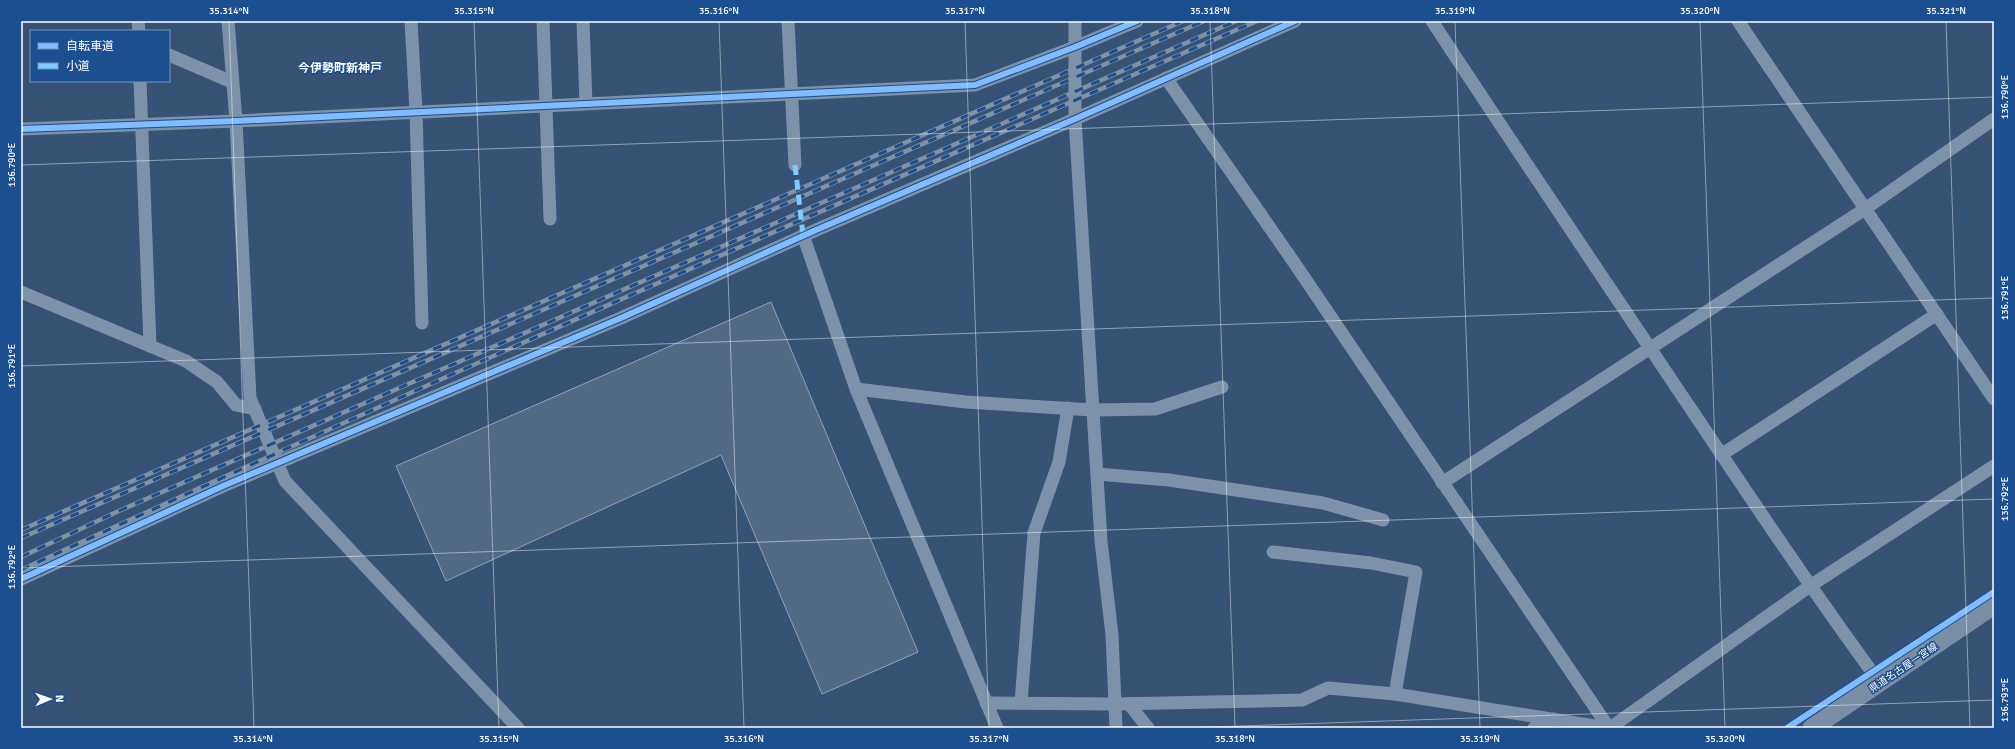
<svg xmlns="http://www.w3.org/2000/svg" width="2015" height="749" viewBox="0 0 2015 749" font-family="Signika,'Noto Sans JP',sans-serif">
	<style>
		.building { fill: #526984; stroke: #92a2b6 }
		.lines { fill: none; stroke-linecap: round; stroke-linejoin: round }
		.minor { stroke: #7d92a8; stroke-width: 13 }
		.secondary { stroke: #798da4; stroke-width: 19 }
		.rail-casing { stroke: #7e92a7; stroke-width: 4.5 }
		.rail { stroke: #1b4f8f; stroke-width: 3; stroke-dasharray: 9; stroke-linecap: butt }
		.quiet { stroke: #80caff; stroke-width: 5; stroke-dasharray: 10 5; stroke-linecap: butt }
		.cycleway-casing { stroke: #1b4f8f; stroke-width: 8 }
		.cycleway { stroke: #80bcff; stroke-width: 6 }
		.ticks { fill: none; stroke: #fff; stroke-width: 1; stroke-opacity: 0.45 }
		.labels { text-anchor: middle; stroke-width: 3; stroke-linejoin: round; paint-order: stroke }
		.street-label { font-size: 10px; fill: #fff; stroke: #1b4f8f }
		.quarter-label { font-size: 12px; font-weight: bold; fill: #fff; stroke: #1b4f8f }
		.neatline { fill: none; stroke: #fff; stroke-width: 1.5 }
		.ticks-label { font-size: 10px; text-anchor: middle; fill: #fff }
	</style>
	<rect width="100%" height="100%" fill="#365274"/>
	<path class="building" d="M771 302 918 652 822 694 721 455 446 581 396 466Z"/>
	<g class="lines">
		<g class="minor">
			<path d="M138 21 139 31"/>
			<path d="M228 21 236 121 250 398 285 481 518 728"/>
			<path d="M411 21 416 111 422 323"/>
			<path d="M543 21 550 219"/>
			<path d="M583 21 586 103"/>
			<path d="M788 21 795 165"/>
			<path d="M1075 21V119L1101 541 1112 635 1116 728"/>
			<path d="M1432 21C1504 131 1577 239 1650 348 1726 461 1800 574 1880 683"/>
			<path d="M1738 21 1994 399"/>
			<path d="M169 55 232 82"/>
			<path d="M1166 78 1293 261 1609 728"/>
			<path d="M140 81 150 346"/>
			<path d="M21 129 236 121 975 85 1075 47 1137 21"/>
			<path d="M803 235 856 389 997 728"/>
			<path d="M21 292 186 361 217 382 236 405 255 409"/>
			<path d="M856 389 966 402 1093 410 1155 409 1222 387"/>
			<path d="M1721 455 1937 314"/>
			<path d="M1097 474 1169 480 1323 503 1383 520"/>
			<path d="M1442 483 1865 209 1994 119"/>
			<path d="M1273 552 1371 563 1416 572 1395 694"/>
			<path d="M21 579 223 486 621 318 816 230 1075 119 1295 21"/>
			<path d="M986 703 1115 704 1302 700 1328 688 1395 694 1607 728"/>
			<path d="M1021 703 1034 533 1059 462 1068 408"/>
			<path d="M1129 704 1148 728"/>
			<path d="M1534 728 1554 719"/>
			<path d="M1610 728 1810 586 1994 466"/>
		</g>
		<path class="secondary" d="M1812 728 1994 605"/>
		<defs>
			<g id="rail">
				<path d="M21 530 1183 21"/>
				<path d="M21 538 1204 21"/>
				<path d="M21 557 121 510 1236 21"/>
				<path d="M21 570C430 381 844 201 1257 21"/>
			</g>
		</defs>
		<use href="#rail" class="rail-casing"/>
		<use href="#rail" class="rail"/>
		<path class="quiet" d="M795 165 803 235"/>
		<defs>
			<g id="cycleway">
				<path d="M21 129 236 121 975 85 1075 47 1137 21"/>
				<path d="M21 579 223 486 621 318 816 230 1075 119 1295 21"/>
				<path d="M1787 728 1994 592"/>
			</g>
		</defs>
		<use href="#cycleway" class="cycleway-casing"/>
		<use href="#cycleway" class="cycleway"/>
	</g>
	<path class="ticks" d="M229 21 254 728M474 21 499 728M719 21 744 728M965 21 989 728M1210 21 1235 728M1455 21 1480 728M1700 21 1725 728M1946 21 1970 728M21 165 1994 97M21 366 1994 298M21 568 1994 499M1182 728 1994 700"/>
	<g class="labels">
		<g class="street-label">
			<text transform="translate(1903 667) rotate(-34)" y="4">県道名古屋一宮線</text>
		</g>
		<g class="quarter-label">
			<text x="340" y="72">今伊勢町新神戸</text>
		</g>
	</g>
	<rect width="2015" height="749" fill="none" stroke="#1b4f8f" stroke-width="44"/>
	<rect x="30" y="30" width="140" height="52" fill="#1b4f8f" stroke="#7695bc"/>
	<rect x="38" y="43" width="20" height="6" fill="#80bcff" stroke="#7695bc"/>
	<text x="66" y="50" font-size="12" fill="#ffffff">自転車道</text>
	<rect x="38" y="63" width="20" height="6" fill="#80caff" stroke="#7695bc"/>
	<text x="66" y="70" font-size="12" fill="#ffffff">小道</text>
	<g transform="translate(50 699) rotate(88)" stroke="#1b4f8f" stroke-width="3" paint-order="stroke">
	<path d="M0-3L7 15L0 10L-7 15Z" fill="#ffffff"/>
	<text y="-6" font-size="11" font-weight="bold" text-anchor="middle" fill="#ffffff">N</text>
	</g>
	<rect x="22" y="22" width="1971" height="705" class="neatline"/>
	<g class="ticks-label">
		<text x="229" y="14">35.314°N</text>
		<text x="474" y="14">35.315°N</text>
		<text x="719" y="14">35.316°N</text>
		<text x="965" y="14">35.317°N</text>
		<text x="1210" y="14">35.318°N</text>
		<text x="1455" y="14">35.319°N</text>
		<text x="1700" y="14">35.320°N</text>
		<text x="1946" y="14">35.321°N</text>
		<text transform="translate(2004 97) rotate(-90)" y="4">136.790°E</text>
		<text transform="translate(11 165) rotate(-90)" y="4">136.790°E</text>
		<text transform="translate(2004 298) rotate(-90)" y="4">136.791°E</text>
		<text transform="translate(11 366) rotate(-90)" y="4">136.791°E</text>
		<text transform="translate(2004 499) rotate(-90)" y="4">136.792°E</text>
		<text transform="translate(11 567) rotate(-90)" y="4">136.792°E</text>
		<text transform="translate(2004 700) rotate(-90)" y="4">136.793°E</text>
		<text x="253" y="742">35.314°N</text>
		<text x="499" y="742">35.315°N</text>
		<text x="744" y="742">35.316°N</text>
		<text x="989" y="742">35.317°N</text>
		<text x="1235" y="742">35.318°N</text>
		<text x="1480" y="742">35.319°N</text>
		<text x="1725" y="742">35.320°N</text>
	</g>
</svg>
